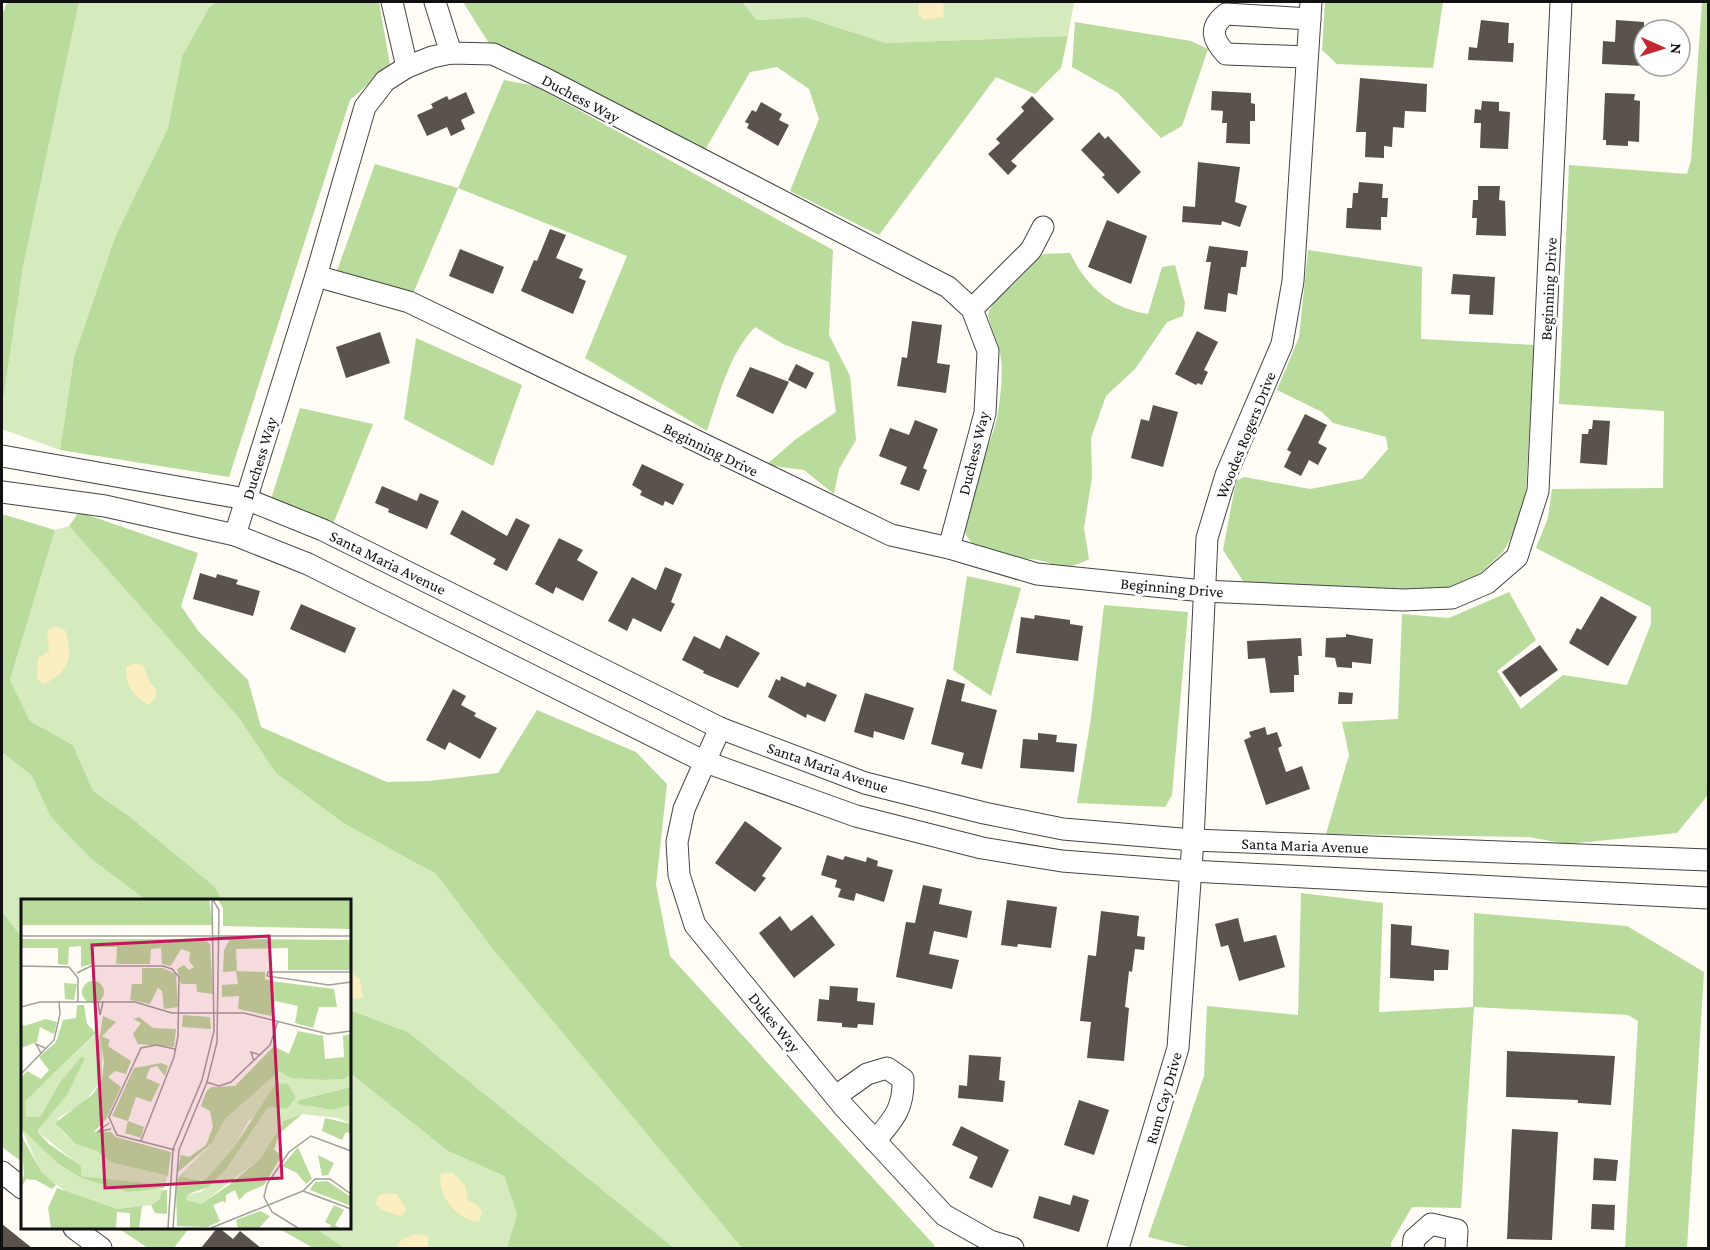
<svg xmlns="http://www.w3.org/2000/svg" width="1710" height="1250" viewBox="0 0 1710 1250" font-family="'Crimson Pro',serif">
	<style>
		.green { fill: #d5ebbd }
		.forest { fill: #b9dc9c }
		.sand { fill: #fbeec1 }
		.building { fill: #5a524d }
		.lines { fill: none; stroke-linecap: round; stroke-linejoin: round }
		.minor-casing { stroke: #444; stroke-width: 23 }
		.minor { stroke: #fff; stroke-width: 21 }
		.labels { text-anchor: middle; stroke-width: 6; stroke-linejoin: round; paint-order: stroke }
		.street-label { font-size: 16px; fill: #111; stroke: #fff }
		.inset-road { fill: none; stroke: #a09f9a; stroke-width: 1.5 }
		.view { fill: #c2185b; fill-opacity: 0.15; stroke: #c2185b; stroke-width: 3 }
		.inset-edge { fill: none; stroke: #111; stroke-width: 3 }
	</style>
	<rect width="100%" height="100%" fill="#fffdf5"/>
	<g class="green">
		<path d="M79 2H216L209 8 182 56 168 128 115 237 74 357 60 450 2 429V408L23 267Z"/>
		<path d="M742 2H1074L1068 36 886 43 805 17 757 20Z"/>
		<path d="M69 526 239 718 276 773 343 823 436 874 492 948 742 1248H674L408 1032 350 1010V900H222L215 887 129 816 93 791 73 745 30 721 10 680 55 530Z"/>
		<path d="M2 752 32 776 50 816 90 858 146 900H22V938L2 911Z"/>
		<path d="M350 1073 448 1151 504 1176 517 1214 507 1248H345L315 1228H350Z"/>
	</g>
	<g class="forest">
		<path d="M7 2H79L23 267 2 408V16Z"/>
		<path d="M216 2H379L390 65 350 100 229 477 60 450 74 357 115 237 168 128 182 56 209 8Z"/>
		<path d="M463 2H742L757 20 805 17 886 43 1068 36 1061 68 1035 94 996 77 879 235 790 191 819 119 809 89 777 67 750 72 705 150 490 45Z"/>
		<path d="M1325 2H1443L1433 68 1337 64 1322 50Z"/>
		<path d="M1702 2H1708V795L1677 833 1567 844 1529 837 1326 834 1349 755 1342 722 1398 719 1402 614 1449 618 1509 592 1536 640 1497 671 1521 709 1563 675 1627 685 1651 624V607L1536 548 1548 518 1552 489 1663 488 1664 411 1559 404 1569 165 1687 174 1691 160Z"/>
		<path d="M1075 22 1191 41 1208 49 1182 126 1161 138 1118 93 1072 67Z"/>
		<path d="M504 80 535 86 833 250 829 335 850 376 856 440 839 469 834 494 804 470 766 465 796 439 836 412 829 362 783 344 755 327C729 354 719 396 707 431L585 358 627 256 458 188 412 296 337 271 375 164 458 188Z"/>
		<path d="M1308 250 1422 267 1421 339 1534 345 1526 491 1517 527 1503 552 1475 578 1444 590 1245 584 1223 550 1236 481 1244 477 1310 489 1362 479 1388 449 1386 437 1333 423 1322 412 1277 390 1299 337Z"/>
		<path d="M1070 253C1087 287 1110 308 1148 314L1162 267 1175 265 1185 303 1183 316 1167 322 1135 369 1106 396 1091 438 1092 477 1084 528 1089 559C1058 575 1056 560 1028 559 910 555 988 475 998 412 1001 393 1004 367 999 348 996 336 990 327 988 314L999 290 1011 287 1043 254Z"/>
		<path d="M416 338 522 385 493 466 404 419Z"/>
		<path d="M300 408 373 424 332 527 270 502Z"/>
		<path d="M79 512 198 553 181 606 199 632 248 680 261 727 387 782 429 781 498 773 537 710 636 752 667 784 656 885 670 956 935 1246 933 1248H742L492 948 436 874 343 823 276 773 239 718 69 526Z"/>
		<path d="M2 514 55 530 10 680 30 721 73 745 93 791 129 816 215 887 222 900H146L90 858 50 816 32 776 2 752Z"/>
		<path d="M967 576 1021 588 991 696 953 670Z"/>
		<path d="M1104 605 1188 612 1172 795 1165 807 1077 803 1091 718Z"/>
		<path d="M1301 893 1383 903 1379 1012 1473 1007 1474 913 1627 926 1704 972 1687 1248H1625L1638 1021 1628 1015 1474 1007 1461 1208 1412 1207 1391 1243V1248H1193L1148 1237 1204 1076 1207 1006 1298 1015Z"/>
		<path d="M2 911 22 938V1162L2 1147Z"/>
		<path d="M350 1010 408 1032 674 1248H507L517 1214 504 1176 448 1151 350 1073Z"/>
		<path d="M118 1228H189L174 1248H148Z"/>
		<path d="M278 1228H315L345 1248H313Z"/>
	</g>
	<g class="sand">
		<path d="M919 2H943L944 17 924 20 918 13Z"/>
		<path d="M56 626 65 630C74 657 69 672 44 684L37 679 38 658 49 651 47 631Z"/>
		<path d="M134 663 143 665 149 681 156 689V698L149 705C133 695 126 686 126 667Z"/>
		<path d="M350 972 360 979 363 998 350 999Z"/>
		<path d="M453 1173 465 1185 468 1200 476 1204 482 1212 479 1222C458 1221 436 1194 441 1174Z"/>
		<path d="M388 1193 397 1194 407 1210 401 1216 382 1210 375 1203 379 1195Z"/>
		<path d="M415 1234 428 1236V1248H397L400 1241Z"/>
	</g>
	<g class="building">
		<path d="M1481 20 1509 23 1508 43H1514L1513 62 1468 60 1469 47 1477 48Z"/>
		<path d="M1616 20 1644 22V66L1602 64 1603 41 1615 42Z"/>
		<path d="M1360 78 1427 84 1426 112 1405 111 1404 128 1393 127 1392 147 1384 146V158L1365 157 1366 132H1356Z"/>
		<path d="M1212 91 1251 93V103L1255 104V121H1250V144L1226 143 1227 123H1222L1223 111 1211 110Z"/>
		<path d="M466 92 475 113 461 120 465 129 451 136 447 127 427 136 417 115 433 108 431 104 447 96 449 100Z"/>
		<path d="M1605 93 1635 94 1634 100 1640 101 1639 142 1628 141V146L1606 145V140H1603Z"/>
		<path d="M1032 96 1054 119 1011 161 1017 166 1008 175 988 154 1000 143 996 139 1024 111 1021 107Z"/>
		<path d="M1482 101 1499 102V111L1510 112 1508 149 1480 148 1481 123H1474L1475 109 1481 110Z"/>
		<path d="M761 102 782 114 779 120 789 125 778 146 747 128 749 124 745 122 752 110 756 112Z"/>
		<path d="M1099 132 1105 139 1108 136 1141 172 1118 194 1102 177 1105 175 1081 150Z"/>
		<path d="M1198 162 1240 167 1235 202 1247 206 1240 227 1222 221 1221 225 1182 222 1183 206 1195 207Z"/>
		<path d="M1359 182 1383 184 1382 198H1388L1387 217H1381V230L1346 228 1347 208H1352L1353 193H1358Z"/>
		<path d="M1478 186H1500L1499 200 1505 201 1506 236 1476 235 1477 218H1472L1473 200H1478Z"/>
		<path d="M1107 220 1147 236 1131 284 1088 267Z"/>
		<path d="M550 229 566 235 556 258 583 269 579 278 586 281 573 314 521 291 534 260 537 261Z"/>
		<path d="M1209 246 1248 251 1246 267H1241L1237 295 1228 293 1226 312 1204 309 1211 262H1206Z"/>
		<path d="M460 249 504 267 493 294 449 276Z"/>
		<path d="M1453 274 1495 277 1493 315 1469 314 1470 295 1451 294Z"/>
		<path d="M912 321 942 325 937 363 950 365 946 393 897 386 902 357 907 358Z"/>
		<path d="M1197 331 1218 342 1204 370 1208 372 1202 385 1198 383 1196 385 1175 374Z"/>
		<path d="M380 332 390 363 346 378 336 347Z"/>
		<path d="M796 364 814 373 806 389 788 380Z"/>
		<path d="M750 367 789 382 773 414 736 396Z"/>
		<path d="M1153 405 1178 412 1163 467 1131 458 1141 419 1149 421Z"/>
		<path d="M1305 414 1327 425 1318 443 1327 448 1318 465 1309 460 1301 476 1284 467 1291 452 1287 450Z"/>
		<path d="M915 420 938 429 923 468 927 470 919 491 900 484 907 467 879 456 890 428 909 435Z"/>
		<path d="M1593 420 1610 421 1607 465 1580 463 1582 434H1588L1589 429H1592Z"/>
		<path d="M642 464 684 484 673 505 665 501 663 506 640 495 642 491 632 485Z"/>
		<path d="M382 486 417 501 420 493 439 501 427 529 388 512 389 509 375 503Z"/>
		<path d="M462 510 507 536 516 518 530 525 507 571 493 564 496 559 450 534Z"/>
		<path d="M559 538 583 550 577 560 598 572 583 601 556 587 553 594 535 584Z"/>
		<path d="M665 567 682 574 671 602 675 604 661 632 633 618 627 631 608 621 632 577 656 590Z"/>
		<path d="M200 573 216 578 217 574 238 580 236 584 260 591 253 616 193 599Z"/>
		<path d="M1601 596 1637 617 1608 666 1569 643 1577 628 1581 630Z"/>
		<path d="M301 604 356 628 345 653 290 629Z"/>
		<path d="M1035 615 1070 620V624L1083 626 1078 661 1016 653 1021 617 1034 619Z"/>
		<path d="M1346 634 1373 639 1371 664 1352 662V668L1337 667 1335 658 1325 657 1326 638 1346 637Z"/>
		<path d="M726 635 760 653 738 688 703 673 704 671 682 660 694 636 720 649Z"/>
		<path d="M1301 638 1302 656H1298L1299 675H1294V692L1270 693 1265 658 1248 659 1247 641Z"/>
		<path d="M1540 645 1558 670 1520 697 1502 672Z"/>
		<path d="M781 676 805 687 807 682 837 695 825 722 807 714 806 718 768 697 776 679 780 681Z"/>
		<path d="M947 679 965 684 961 701 997 710 982 769 961 764 964 753 931 744Z"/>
		<path d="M453 689 466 696 461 705 476 713 474 716 497 728 480 759 449 742 445 750 426 740Z"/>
		<path d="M1339 692 1353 693 1352 704H1338Z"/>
		<path d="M865 693 914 708 904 740 874 731 873 738 854 732Z"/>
		<path d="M1265 727 1267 735 1277 732 1282 746 1278 748 1286 772 1302 766 1310 789 1266 805 1244 740 1251 737 1249 732Z"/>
		<path d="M1038 733 1057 735 1056 742 1077 744 1074 772 1020 768 1023 739 1038 740Z"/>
		<path d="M745 821 782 848 762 876 766 878 755 892 715 863Z"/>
		<path d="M827 855 843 860 845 856 866 862 867 857 878 861 877 866 893 870 884 902 856 893 854 901 838 897 841 889 835 887 837 880 821 875Z"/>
		<path d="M923 885 942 889 939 904 972 911 967 938 934 931 929 954 959 960 952 989 896 977 906 922 915 923Z"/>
		<path d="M1007 900 1057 907 1051 948 1018 944 1017 947 1001 945Z"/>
		<path d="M1101 911 1139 916 1137 936 1145 937 1144 950 1135 949 1132 972 1129 971 1125 1007 1129 1008 1124 1061 1087 1058 1091 1022 1080 1021 1088 955 1096 956Z"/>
		<path d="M812 915 835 945 794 978 759 933 780 916 791 931Z"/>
		<path d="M1238 918 1244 942 1276 935 1285 967 1239 981 1228 945 1221 947 1215 924Z"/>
		<path d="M1391 924 1412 926 1411 945 1449 950 1448 970H1434V981L1390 978Z"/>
		<path d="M830 986 858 988 857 1001 875 1003 873 1025 858 1024 857 1028 842 1027V1023L817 1021 819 999 829 1000Z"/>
		<path d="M1507 1051 1615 1056 1611 1105 1578 1103V1100L1506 1097Z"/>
		<path d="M969 1055 1001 1057 999 1080 1005 1081 1003 1102 958 1098 959 1085 967 1086Z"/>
		<path d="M1079 1100 1109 1110 1094 1155 1064 1145Z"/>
		<path d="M961 1126 1009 1150 992 1188 969 1178 978 1157 952 1145Z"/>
		<path d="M1512 1129 1558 1132 1552 1240 1507 1239Z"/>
		<path d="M1594 1158 1618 1160 1616 1181 1593 1180Z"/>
		<path d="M1073 1195 1089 1200 1079 1232 1033 1218 1039 1196 1070 1205Z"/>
		<path d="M1592 1204 1615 1205 1614 1230 1591 1229Z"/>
		<path d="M2 1224 32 1248H2Z"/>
		<path d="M218 1227 233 1239 240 1231 261 1248H201Z"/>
	</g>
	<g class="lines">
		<defs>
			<g id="minor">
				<path d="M392 2 407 67"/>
				<path d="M435 2 451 53"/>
				<path d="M1307 57 1226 54C1213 40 1208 28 1226 14L1310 19"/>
				<path d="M316 276 409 302 891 535 949 548 1037 574 1203 591 1403 600 1452 598 1487 583 1517 557 1538 491 1561 2"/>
				<path d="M972 309 1031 250 1043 227"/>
				<path d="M2 456 246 499 323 530 720 728 865 783 984 813 1063 829 1193 840 1708 860"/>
				<path d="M2 492 105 506 235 535 308 564 703 761 856 816 982 848 1062 861 1191 871 1708 898"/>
				<path d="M235 535 316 276 365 107 385 81 407 67 432 57 451 53 493 54 546 79 948 287 972 309 988 351 985 413 949 548"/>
				<path d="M720 728 684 809 677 842 679 875 695 925 844 1107 944 1215 990 1241 1013 1248"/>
				<path d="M836 1096 867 1074 887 1068 903 1079C904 1108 894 1119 875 1141"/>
				<path d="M2 1172 22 1188"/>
				<path d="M74 1228 101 1248"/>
				<path d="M1118 1248 1178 1048 1193 840 1207 538 1226 475 1282 344 1293 281 1311 2"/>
				<path d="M1413 1248 1414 1239 1431 1224 1457 1230 1456 1248"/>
			</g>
		</defs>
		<use href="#minor" class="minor-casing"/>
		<use href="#minor" class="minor"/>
	</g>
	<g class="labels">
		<g class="street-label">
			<text transform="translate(581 98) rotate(28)" y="6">Duchess Way</text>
			<text transform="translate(1548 289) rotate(-87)" y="6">Beginning Drive</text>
			<text transform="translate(1245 435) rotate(-68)" y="6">Woodes Rogers Drive</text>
			<text transform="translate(711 449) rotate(26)" y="6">Beginning Drive</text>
			<text transform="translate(973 453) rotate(-76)" y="6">Duchess Way</text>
			<text transform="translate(259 458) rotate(-73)" y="6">Duchess Way</text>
			<text transform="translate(388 562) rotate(26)" y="6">Santa Maria Avenue</text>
			<text transform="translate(1172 587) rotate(5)" y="6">Beginning Drive</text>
			<text transform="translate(828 767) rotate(19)" y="6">Santa Maria Avenue</text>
			<text transform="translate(1305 845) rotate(2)" y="6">Santa Maria Avenue</text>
			<text transform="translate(775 1022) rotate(51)" y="6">Dukes Way</text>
			<text transform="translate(1163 1098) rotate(-74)" y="6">Rum Cay Drive</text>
		</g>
	</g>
	<g transform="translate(21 899)">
		<rect width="330" height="330" fill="#fffdf5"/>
		<path d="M74 136 81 137V181L61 205 37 219 39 230 55 245 76 252 90 262 147 277 144 286 60 277 59 267 16 232 46 195 63 159 60 158 39 183 19 218H5L3 202ZM258 171 277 179 305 181 323 180 330 175V188L278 201 290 208 310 211 330 206V225L317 219 281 215 264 222 239 260 180 305 168 304 165 301 167 295 180 293 199 275 247 208 266 210 275 199 266 188 227 223 213 248 186 279 180 282 158 277 191 244 204 220ZM0 229 36 264 60 279 107 293 126 289 146 291 140 292 139 300 130 306 96 310 51 297 21 275Z" fill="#d5ebbd"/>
		<path d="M0 1H188L192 26H0ZM197 1H330V30L202 27V9ZM0 40H183L189 45 192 95 176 93 175 85H160L156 70 163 66 168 71 173 68 168 62 169 53 160 50 150 67 141 65 140 49 130 50 129 65H95L96 48H71V65L60 68V47L48 48 47 66 37 65V49H0ZM209 40 330 41V71H267V49L215 50 216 72 244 73V80L249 82 313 90 316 108H298L292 129 274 124 277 107 254 102 250 117 217 110 218 97 201 98V86L217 85 215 72 202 73 203 51ZM121 69H142L155 75 157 108 143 110 141 92 137 89 129 105 109 101 111 85H121ZM61 93a11 11 0 1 1 22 0a11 11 0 1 1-22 0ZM43 84 56 85 53 101 44 100ZM56 106H63L66 125 75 134 4 202 5 218H19L39 183 60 158 64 159 46 196 16 232 28 245 60 267V277L144 286 143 289 107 293 60 279 36 264 0 229V179L6 172 20 180 28 171 18 158 35 143 42 121 55 119ZM162 116 189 118 190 130 161 128ZM82 117 95 123 81 137 89 141 87 147 110 162 105 175 94 172 87 178 100 188 86 219 73 233H90L95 238 150 253 147 277 90 263 76 252 55 245 34 224 72 195 81 181 83 163 79 136ZM118 118 132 129 155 130 153 148 117 145 112 135 120 124 112 120ZM25 120 36 123 33 135 19 128 16 143 0 149V124L3 127ZM277 132 302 137 304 160 323 158 322 137 330 135V175L323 180 305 181 270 179 258 172 204 220 191 244 156 274 160 256 168 258 185 246 192 228 189 212 180 207 185 193 190 188 214 187 253 147 268 155ZM140 164 147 167 144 177 136 167 129 169 125 179 139 185 130 203 115 198 107 222 123 228 120 239 104 234 107 222 91 217 113 169ZM255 184 267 185 275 199 266 210 247 208 205 270 187 288 167 295 165 301 180 305 208 286 239 260 263 222 281 215 258 235 253 251 261 256 243 286 225 294 218 301 214 291 205 296V304L202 302 192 306 199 322 187 328 156 327 155 292 158 277 180 282 186 279 213 248ZM330 188V206L310 211 276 205 278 201ZM304 219 330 225V235L325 233 321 241 301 232ZM0 236 21 274 35 286 31 290 15 281 5 280 0 289 3 275ZM277 248 291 280 285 285 276 274 261 267ZM297 256 313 264 307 276 301 277ZM306 282 330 298V307L289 291 294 283ZM36 289 96 310 121 307 118 329H109V314L96 313 95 329H30L27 309ZM146 291V315L134 314 130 306 139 300 140 292ZM313 306 323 311 314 326 318 329H309L310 326 304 323ZM239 312 249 317 238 329H217L215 321Z" fill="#b9dc9c"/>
		<path class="inset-road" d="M0 37H330M0 67 48 68 57 79V103M330 73H247L246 77 308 86 330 83M56 74 70 67H142L151 70 158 78 157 137 153 158 120 242M77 103 79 116 82 103M0 108 19 103H114L151 114H223L307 135 330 132M20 154 15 145 24 149M233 162 230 153 239 156M0 175 33 141 39 115 38 102M185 183 198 187 210 183 249 146 257 122M88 224 76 233 90 230M154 251 96 236 88 218 120 149 135 146 154 150M282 292 330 310M147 329 152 250 181 181 193 132 191 2M152 329 158 251 186 183 196 143 198 11 192 1M190 329 282 292 294 280H309L330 295M277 329 251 313 243 298 246 285 268 253 290 237 330 252"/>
		<path class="view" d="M248 37 261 279 84 289 71 46Z"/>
		<rect width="330" height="330" class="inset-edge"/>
	</g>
	<rect width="1710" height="1250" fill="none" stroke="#111111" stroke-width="6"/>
	<g transform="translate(1662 48) rotate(93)"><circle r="28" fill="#ffffff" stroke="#a0a0a0" stroke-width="1.5"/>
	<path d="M0-4.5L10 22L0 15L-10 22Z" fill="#c4262e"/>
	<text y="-9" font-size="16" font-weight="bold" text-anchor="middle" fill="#111111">N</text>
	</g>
</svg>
